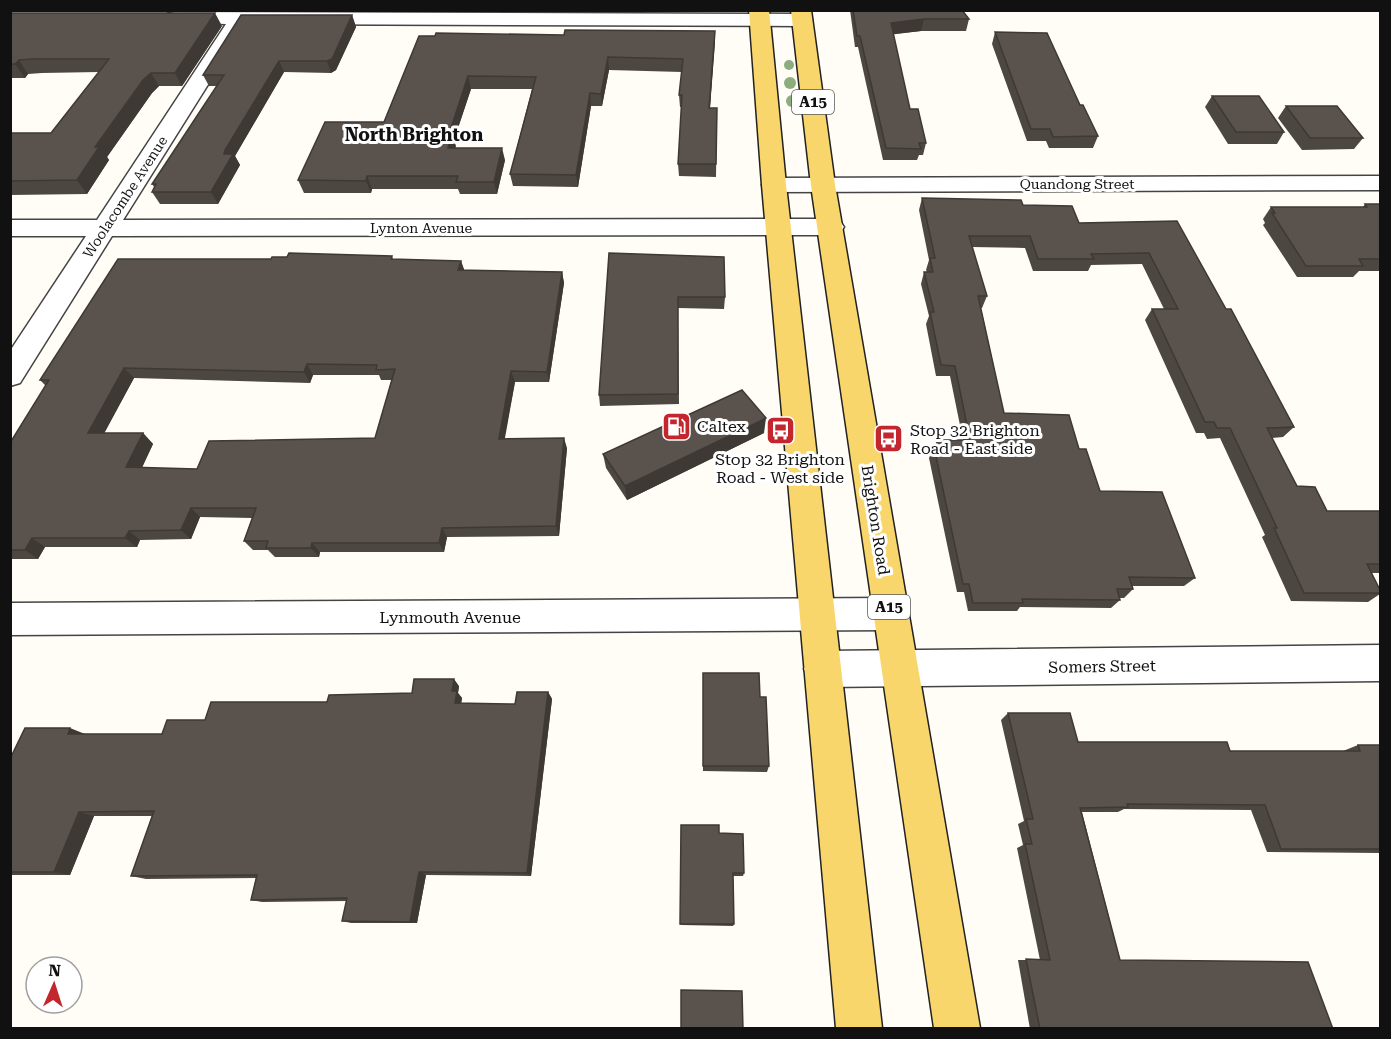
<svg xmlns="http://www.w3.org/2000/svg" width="1391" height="1039" viewBox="0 0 1391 1039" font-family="'Roboto Serif',serif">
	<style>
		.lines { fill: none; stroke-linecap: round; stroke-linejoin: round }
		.minor-casing { stroke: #444; stroke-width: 3 }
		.primary-casing { stroke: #222; stroke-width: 3 }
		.minor { fill: #fff; fill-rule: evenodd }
		.primary { fill: #f9d66b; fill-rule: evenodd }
		.tree { fill: #8dad7f }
		.wall { fill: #4d4742; fill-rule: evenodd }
		.shaded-wall { fill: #3f3936 }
		.building { fill: #5a524d; stroke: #3f3936; stroke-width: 1.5; fill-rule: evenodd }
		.labels { text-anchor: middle; stroke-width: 6; stroke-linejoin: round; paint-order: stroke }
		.far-street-label { font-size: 14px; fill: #111; stroke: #fff }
		.shield { fill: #fff; stroke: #585858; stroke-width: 1.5 }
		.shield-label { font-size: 15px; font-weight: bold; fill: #111 }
		.poi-label { font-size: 16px; fill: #111; stroke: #fff; text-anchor: start }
		.street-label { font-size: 16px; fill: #111; stroke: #fff }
		.far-district-label { font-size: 18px; font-weight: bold; fill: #111; stroke: #fff }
	</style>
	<rect width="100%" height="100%" fill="#fffdf5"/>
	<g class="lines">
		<defs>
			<g id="minor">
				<path d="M174 12 802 14 809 16 812 20 809 24 802 26 246 24 123 220 831 219 840 221 844 227 840 233 831 235 112 236 20 383 10 386V351L86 236H10V220H97L226 24 167 22 164 18 167 14Z"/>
				<path d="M1380 176V190L774 192 766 190 762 185 766 180 774 178Z"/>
				<path d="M890 598 903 603 908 614 903 625 890 630 10 635V603Z"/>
				<path d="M1380 645V681L823 687 810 681 804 669 810 657 823 651Z"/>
			</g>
			<g id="primary">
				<path d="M749 10H769L786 185 882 1028H836L762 185Z"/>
				<path d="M791 10H811L835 185 980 1028H934L811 185Z"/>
			</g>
		</defs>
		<use href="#minor" class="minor-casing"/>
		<use href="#primary" class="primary-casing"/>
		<use href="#minor" class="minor"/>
		<use href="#primary" class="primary"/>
	</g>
	<g class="tree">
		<circle cx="789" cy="65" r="5"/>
		<circle cx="790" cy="83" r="6"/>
		<circle cx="792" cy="101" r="6"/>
	</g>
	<g class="wall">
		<path d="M37 10H364L363 12Z"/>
		<path d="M850 10H962L969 19 966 31H921L893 34 910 109 926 143 923 155H919L917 160H883L858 47H855Z"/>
		<path d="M10 13 222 26 182 86H159L152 93 107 157 109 160 87 194 10 195V133H51L99 72 42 73 28 74 25 78H10Z"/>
		<path d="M352 15 356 27 336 70 331 73 284 72 235 156 240 165 218 204H160L152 192 155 188 152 184 217 86H209L203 75Z"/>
		<path d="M715 31 710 108H717L716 177 679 176 678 164 682 107H680L679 95 682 72 609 70 602 106H591L578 187 513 186 510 174 532 89H471L454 140 455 148 505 160 497 194H460L458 189H372L371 193H304L298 180 384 122 419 36 564 35Z"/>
		<path d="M995 32 1080 105 1098 136 1093 148H1049L1046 141H1027L992 44Z"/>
		<path d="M1212 96 1284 132 1277 144H1228L1205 107Z"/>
		<path d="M1286 106 1363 138 1354 149 1302 150 1278 118Z"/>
		<path d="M922 198 1023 205 1079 223 1177 221 1226 309 1294 427 1283 437 1272 438 1297 486 1327 511H1380V573H1371L1380 590V594L1368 602 1291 601 1262 537 1265 535 1220 438 1207 439 1204 433H1196L1145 320 1152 309H1164L1142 264 1091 265 1088 271H1033L1025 248 972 247 987 296 982 308H981L1004 413 1079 449 1100 491 1195 578 1184 586H1132L1133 589 1124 598H1119L1120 600 1111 608 1020 607 1017 611H968L964 592H957L929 458 937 440H963L950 376H936L926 324 929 316 921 284 924 272H927L926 270 929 260 919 210Z"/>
		<path d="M1365 204H1380V271H1359L1353 277H1297L1263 225 1265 223 1263 219 1271 207H1363Z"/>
		<path d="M609 253 725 297 724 309 678 308 679 404 600 406 599 395Z"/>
		<path d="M392 256 393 259 461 261 464 270 562 272 564 283 549 382H515L504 439 567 448 559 536 447 537 444 552H320L319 557H275L268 550H253L244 541 252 518 200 517 191 539 140 540 137 547H45L38 559H10V443L46 386 40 380 271 259ZM313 375H379L381 380H392L375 438 197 469 142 468 153 444 143 433H104L134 378 310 383Z"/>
		<path d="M764 433 627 500 606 468 603 454Z"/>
		<path d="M703 673 760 697 769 766 767 772 703 771Z"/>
		<path d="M459 686 458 693 462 698 461 704H515L548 692 552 699 531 876 426 875 417 923H351L342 921 347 901 262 902 251 900 256 878 146 879 131 876 152 816H94L70 875H10V759L84 734H162L205 720 327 702 412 693Z"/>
		<path d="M1008 713 1078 742 1230 751H1343L1358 745H1380V853L1267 852 1251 810 1124 809 1118 812H1082L1120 960 1333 1029H1030L1018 960H1040L1017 848 1023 845 1018 824 1024 821 1001 720Z"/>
		<path d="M719 833 744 873 743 876H733L734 924 733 926 681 925 680 924Z"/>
	</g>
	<g class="shaded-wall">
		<path d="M215 13 222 26 182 86 175 73Z"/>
		<path d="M352 15 356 27 336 70 331 73 327 61Z"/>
		<path d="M924 19 921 31 888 35 891 23Z"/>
		<path d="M715 31V43L709 121V108Z"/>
		<path d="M608 57 609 70 602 106 601 94Z"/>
		<path d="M19 60 28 74 25 78 15 64Z"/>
		<path d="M279 61 284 72 235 156 240 165 218 204 211 192 225 150Z"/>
		<path d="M151 73 159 86 152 93 107 157 109 160 87 194 77 180 95 147 143 80Z"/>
		<path d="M468 76 471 89 454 140 456 146 452 160 448 148 449 134Z"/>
		<path d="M590 93 591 106 578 187 576 175Z"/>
		<path d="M502 148 505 160 497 194 494 182Z"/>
		<path d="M367 176 372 189 371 193 366 181Z"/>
		<path d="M461 261 465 272 458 270Z"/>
		<path d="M562 272 564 283 549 382 547 372Z"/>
		<path d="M307 364 313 375 310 383 304 372Z"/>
		<path d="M124 368 134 378 99 443 88 433Z"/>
		<path d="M511 371 515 382 503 449 499 439Z"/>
		<path d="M766 418 764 433 627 500 625 486Z"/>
		<path d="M143 433 153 444 137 477 126 467Z"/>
		<path d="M564 438 567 448 559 536 556 526Z"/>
		<path d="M191 508 200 517 191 539 181 530Z"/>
		<path d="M442 528 447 537 444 552 439 543Z"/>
		<path d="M129 531 140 540 137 547 125 538Z"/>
		<path d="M32 538 45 547 38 559 25 550Z"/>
		<path d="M312 543 320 552 319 557 311 548Z"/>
		<path d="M454 679 459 686 458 693 462 698 460 710 455 703 452 691Z"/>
		<path d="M548 692 552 699 531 876 527 873Z"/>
		<path d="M70 728 85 734H68Z"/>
		<path d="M79 812 94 816 70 875 54 872Z"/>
		<path d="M419 872 426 875 417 923 410 922Z"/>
	</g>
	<g class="building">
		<path d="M853 10H962L969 19H924L891 23 910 109H918L926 143H919L921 149 886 148 860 36H857Z"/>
		<path d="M10 13H215L175 73H151L143 80 95 147H99L77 180 10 181V133H51L109 59H32L19 60 15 64H10Z"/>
		<path d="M241 15H352L332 59 327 61H279L225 150 224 154H233L211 192H152L156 184H152L224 75H203Z"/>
		<path d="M565 30 715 31 709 108H717L716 164H678L682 95H679L683 59 608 57 601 94 590 93 576 175 510 174 536 77 468 76 449 134H452L448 148H502L494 182H456L458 176H367L366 181 298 180 325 122H384L419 36H435L436 33 564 35Z"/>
		<path d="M995 32 1047 33 1080 105H1083L1098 136 1053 137 1050 129H1031Z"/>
		<path d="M1212 96H1259L1284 132H1236Z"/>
		<path d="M1286 106H1337L1363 138H1310Z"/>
		<path d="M922 198 1021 200 1023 205 1072 206 1079 223 1177 221 1226 309H1231L1294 427 1267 428 1297 486 1315 487 1327 511H1380V564H1367L1380 590V593H1304L1274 528H1277L1230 428H1217L1214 422H1205L1152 309H1178L1149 253 1091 254 1094 259H1038L1030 236H969L987 296H978L1004 413 1069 415 1079 449H1086L1100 491 1162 492 1195 578 1129 577 1133 589H1117L1120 600 1022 599 1023 603H973L969 584H963L934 447 939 448 937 440H970L955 366 941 365 930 312H934L924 272H933L930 258H935Z"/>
		<path d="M1365 204H1380V259H1359L1363 266H1306L1272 213H1275L1271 207H1367Z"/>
		<path d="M289 253 392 256 391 259 461 261 458 270 562 272 547 372 511 371 499 439 564 438 556 526 442 528 439 543H312L311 548H266L268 541H244L256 508H191L181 530 129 531 125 538H32L25 550H10V443L49 380H40L118 259H271L272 257H287ZM307 364 377 365 376 370 395 369 375 438 209 441 197 469 126 467 143 433H88L124 368 304 372Z"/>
		<path d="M609 253 724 257 725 297H678V394L599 395Z"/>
		<path d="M742 390 766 418 625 486 603 454Z"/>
		<path d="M703 673H759L760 697H766L769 766H703Z"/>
		<path d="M414 679H454L452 691H457L455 703 515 704 517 692H548L527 873 419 872 410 922 342 921 347 898 251 900 257 875 131 876 154 811 79 812 54 872H10V759L25 728H70L68 734H162L167 720H205L211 702H327L329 695 412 693Z"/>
		<path d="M1008 713H1070L1078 742H1227L1230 751H1360L1358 745H1380V849H1281L1265 805 1127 804 1128 807 1080 808 1120 960 1308 962 1333 1029H1040L1026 959 1050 960 1025 844H1032L1026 819H1033Z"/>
		<path d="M681 825H719V833L743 834 744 873H733L734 924H680Z"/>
		<path d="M681 990 742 991 743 1029H681Z"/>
	</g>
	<defs>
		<symbol id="fuel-square" viewBox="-11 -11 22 22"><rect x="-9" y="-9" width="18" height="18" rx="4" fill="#c4262e" stroke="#fff"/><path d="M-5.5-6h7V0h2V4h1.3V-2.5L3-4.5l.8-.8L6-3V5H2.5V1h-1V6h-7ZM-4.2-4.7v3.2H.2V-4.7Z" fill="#fff"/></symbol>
		<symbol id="bus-square" viewBox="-11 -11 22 22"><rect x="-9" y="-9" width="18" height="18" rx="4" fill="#c4262e" stroke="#fff"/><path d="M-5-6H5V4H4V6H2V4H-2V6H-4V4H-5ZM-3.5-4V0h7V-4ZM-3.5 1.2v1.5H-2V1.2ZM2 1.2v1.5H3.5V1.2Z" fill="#fff"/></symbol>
	</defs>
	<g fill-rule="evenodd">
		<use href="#fuel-square" x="660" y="410" width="33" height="33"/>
		<use href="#bus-square" x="764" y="414" width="33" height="33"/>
		<use href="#bus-square" x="872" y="422" width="33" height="33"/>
	</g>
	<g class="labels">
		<g class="far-street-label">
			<text x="1077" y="189">Quandong Street</text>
			<text transform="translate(125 197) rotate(-57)" y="5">Woolacombe Avenue</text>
			<text x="421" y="233">Lynton Avenue</text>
		</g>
		<g class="shield">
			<rect x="792" y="90" width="42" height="24" rx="4.5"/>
			<rect x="868" y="595" width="42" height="24" rx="4.5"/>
		</g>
		<g class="shield-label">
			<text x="813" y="107">A15</text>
			<text x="889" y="612">A15</text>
		</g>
		<g class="poi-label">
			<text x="697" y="432">Caltex</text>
			<text x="910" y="436">Stop 32 Brighton<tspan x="910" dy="18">Road - East side</tspan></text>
			<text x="780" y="465" text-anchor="middle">Stop 32 Brighton<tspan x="780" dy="18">Road - West side</tspan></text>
		</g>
		<g class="street-label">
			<text transform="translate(876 520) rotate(81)" y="6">Brighton Road</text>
			<text x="450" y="623">Lynmouth Avenue</text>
			<text transform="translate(1102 666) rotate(-1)" y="6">Somers Street</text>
		</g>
		<g class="far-district-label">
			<text x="414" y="141">North Brighton</text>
		</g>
	</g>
	<rect width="1391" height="1039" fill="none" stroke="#111111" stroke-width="24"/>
	<g transform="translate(54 985) rotate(3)"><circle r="28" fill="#ffffff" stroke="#a0a0a0" stroke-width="1.5"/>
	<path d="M0-4.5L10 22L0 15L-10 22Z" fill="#c4262e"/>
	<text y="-9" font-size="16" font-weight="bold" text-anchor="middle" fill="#111111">N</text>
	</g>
</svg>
